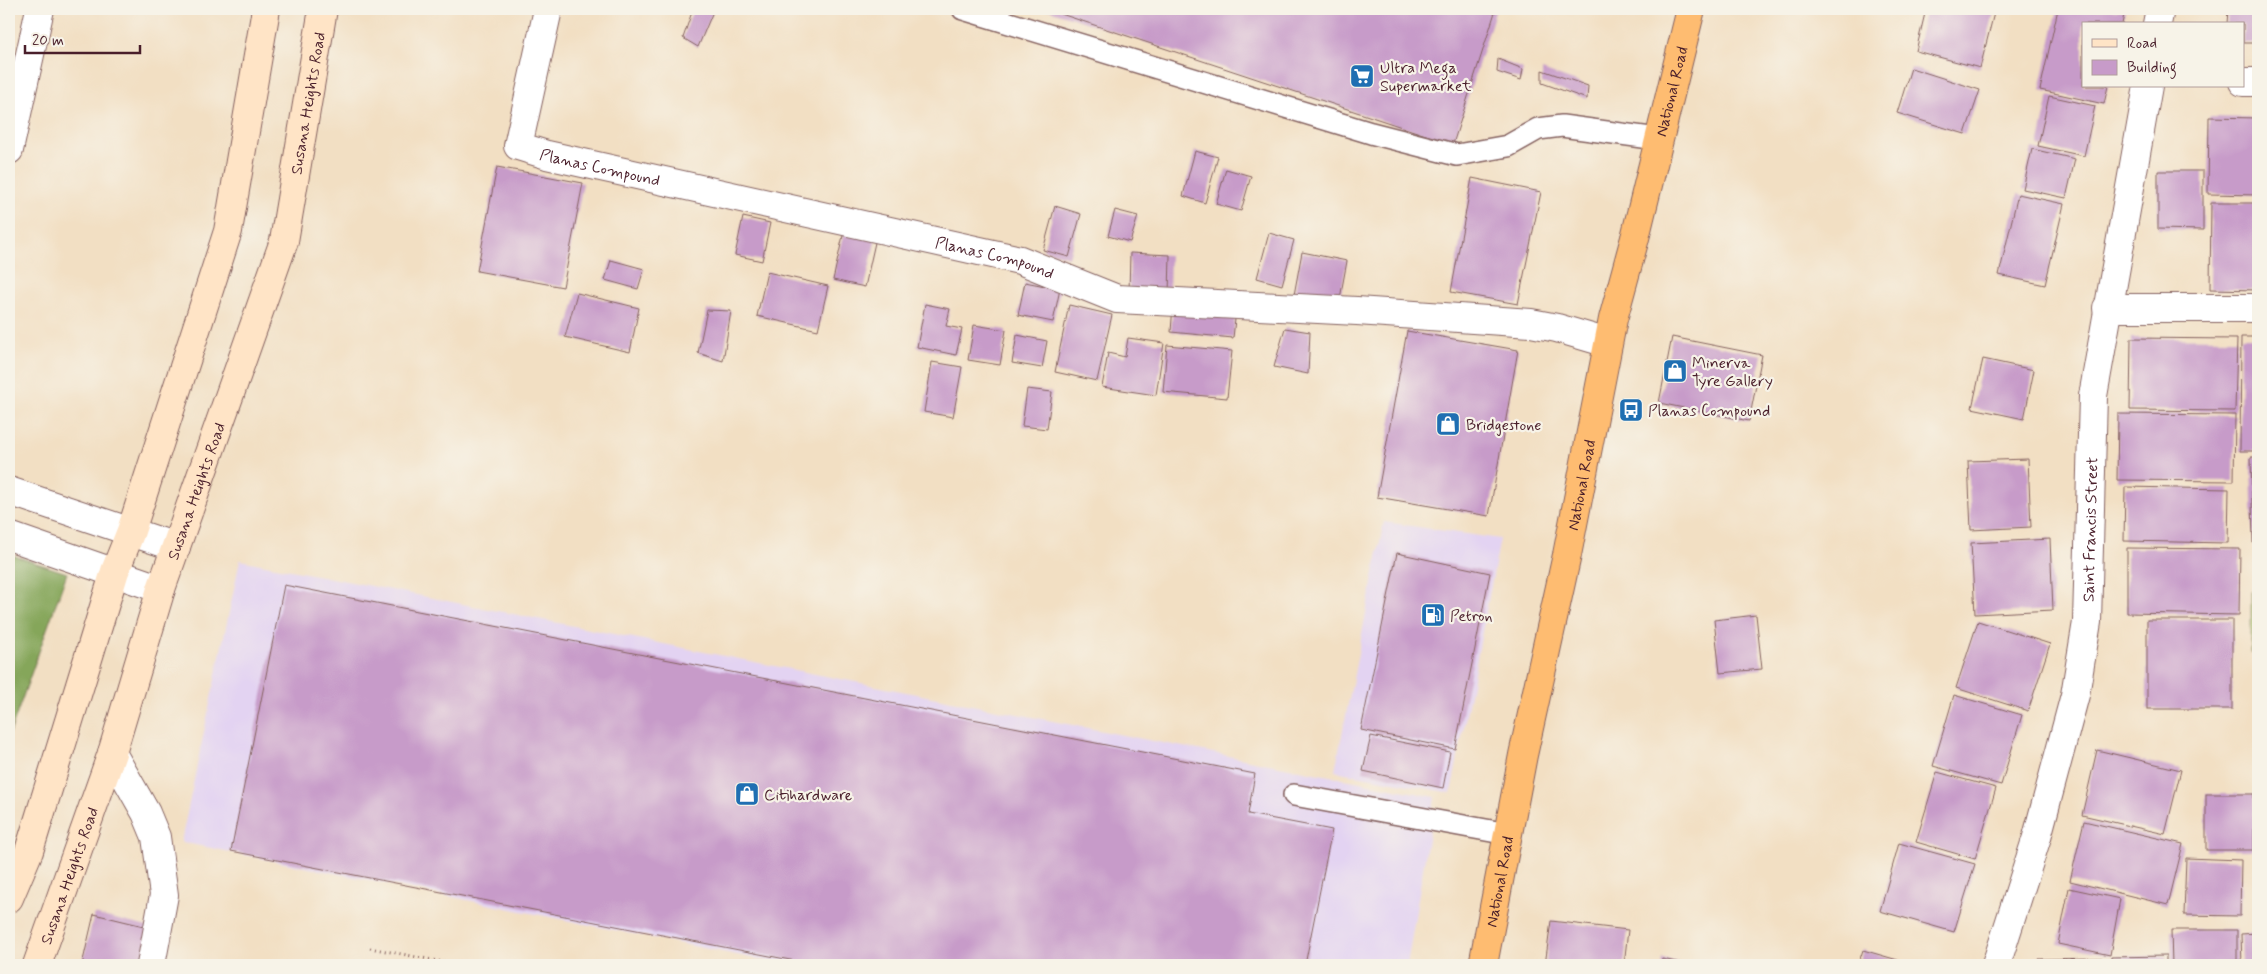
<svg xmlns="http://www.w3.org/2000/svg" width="2267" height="974" viewBox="0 0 2267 974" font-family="Mynerve,sans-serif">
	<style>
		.built { fill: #e3d3f2 }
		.green { fill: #a7bf65; stroke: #786f48 }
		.forest { fill: #85a65a; stroke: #686242 }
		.building { fill: #c79bc9 }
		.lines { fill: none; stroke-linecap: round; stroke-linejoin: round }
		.service-casing { stroke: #856260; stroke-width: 24 }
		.minor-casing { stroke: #856260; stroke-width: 30 }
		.secondary-casing { stroke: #856260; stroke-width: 30 }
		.trunk-casing { stroke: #856260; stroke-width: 30 }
		.path { stroke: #856260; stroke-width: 3; stroke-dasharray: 1 4; stroke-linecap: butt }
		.service { stroke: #fff; stroke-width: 21 }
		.minor { stroke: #fff; stroke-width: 28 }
		.secondary { stroke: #ffe4c6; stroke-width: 28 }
		.trunk { stroke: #febc71; stroke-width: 28 }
		.labels { text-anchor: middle; stroke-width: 4.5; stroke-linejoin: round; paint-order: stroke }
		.poi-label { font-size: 16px; fill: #4a1f2b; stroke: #f7f3e8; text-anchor: start }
		.street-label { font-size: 16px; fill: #4a1f2b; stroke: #f7f3e8 }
	</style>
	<rect width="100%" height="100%" fill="#f7f3e8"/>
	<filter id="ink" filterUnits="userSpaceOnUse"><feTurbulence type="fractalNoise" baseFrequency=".02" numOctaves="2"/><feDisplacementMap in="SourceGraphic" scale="10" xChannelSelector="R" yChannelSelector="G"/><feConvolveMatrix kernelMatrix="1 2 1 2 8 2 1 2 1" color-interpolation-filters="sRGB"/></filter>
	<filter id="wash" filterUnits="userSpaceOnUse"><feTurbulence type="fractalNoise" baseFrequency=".0096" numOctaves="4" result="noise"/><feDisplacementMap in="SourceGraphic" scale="20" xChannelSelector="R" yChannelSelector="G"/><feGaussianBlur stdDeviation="1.12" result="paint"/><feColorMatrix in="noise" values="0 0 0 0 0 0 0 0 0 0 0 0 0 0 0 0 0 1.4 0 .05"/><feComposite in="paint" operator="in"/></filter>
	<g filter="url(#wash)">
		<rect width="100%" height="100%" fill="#f2dfc3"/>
		<g class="built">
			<path d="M1384 522 1500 539 1451 793 1335 771Z"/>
			<path d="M240 560 1435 797 1407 965H787L181 842Z"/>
		</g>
		<g class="green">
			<rect x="2251" y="592" width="7" height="61"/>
			<path d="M2257 725H2258V921H2256Z"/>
		</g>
		<path class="forest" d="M9 554 67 573 9 736Z"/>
		<g id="blocks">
			<g class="building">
				<path d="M693 9H714L698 47 683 38Z"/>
				<path d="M1046 9H1496L1453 144Z"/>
				<path d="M1926 9H1995L1980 68 1916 51Z"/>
				<path d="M2058 9 2125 10 2122 24H2083V86H2108L2104 104 2040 90Z"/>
				<path d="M2228 9H2258V43H2243V24H2227Z"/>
				<path d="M1498 59 1523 69 1521 80 1497 72Z"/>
				<path d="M1911 68 1980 90 1965 134 1897 113Z"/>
				<path d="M1542 70 1588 86 1587 99 1542 83Z"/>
				<path d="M2049 96 2095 106 2084 156 2038 146Z"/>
				<path d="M2209 117 2258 118V195L2208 194Z"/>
				<path d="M2032 149 2075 159 2066 198 2023 189Z"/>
				<path d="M1195 151 1218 157 1205 203 1183 196Z"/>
				<path d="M497 167 583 183 563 287 477 271Z"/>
				<path d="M1226 169 1251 176 1241 211 1216 204Z"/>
				<path d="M2158 171H2203V230L2158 229Z"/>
				<path d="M1472 178 1541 192 1518 304 1451 292Z"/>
				<path d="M2018 194 2064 204 2045 285 1999 275Z"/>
				<path d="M2211 203H2258V290L2210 289Z"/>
				<path d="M1055 206 1081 214 1069 257 1043 250Z"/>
				<path d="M1115 210 1138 216 1130 242 1108 236Z"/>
				<path d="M743 217 770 223 762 261 735 255Z"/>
				<path d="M844 231 876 238 865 287 833 280Z"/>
				<path d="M1269 233 1294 240 1282 285 1257 278Z"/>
				<path d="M1302 252 1347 261 1339 304 1294 295Z"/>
				<path d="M1130 253 1170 255 1169 294 1129 292Z"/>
				<path d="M611 260 644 269 638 289 605 280Z"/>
				<path d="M767 272 828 286 818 330 757 316Z"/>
				<path d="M1025 282 1060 289 1053 322 1018 315Z"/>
				<path d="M577 293 639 308 630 352 565 337Z"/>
				<path d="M925 304 950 309 946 326 962 329 956 355 917 347Z"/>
				<path d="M1069 305 1112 315 1097 381 1055 372Z"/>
				<path d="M1173 305 1236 310 1233 338 1171 332Z"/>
				<path d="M707 310 731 311 723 361 698 353Z"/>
				<path d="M974 325 1006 330 1000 365 968 360Z"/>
				<path d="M1285 328 1310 332 1308 374 1274 367Z"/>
				<path d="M1407 331 1518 350 1489 516 1377 497Z"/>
				<path d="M1017 335 1047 341 1042 368 1012 363Z"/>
				<path d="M1672 337 1762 355 1749 421 1659 403Z"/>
				<path d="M2241 337H2258V451H2240Z"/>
				<path d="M1128 338 1164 343 1156 395 1102 387 1108 353 1125 357Z"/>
				<path d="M2131 338 2237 339 2235 411 2130 410Z"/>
				<path d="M1167 345 1232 351 1227 398 1163 392Z"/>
				<path d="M1983 359 2034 370 2024 419 1972 408Z"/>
				<path d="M932 362 962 367 953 417 924 412Z"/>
				<path d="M1027 389 1052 392 1047 429 1022 426Z"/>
				<path d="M2118 414 2235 415 2234 481 2117 480Z"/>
				<path d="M2251 457H2258V543H2253Z"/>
				<path d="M2028 459 2031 527 1971 530 1968 461Z"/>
				<path d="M2125 487 2229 489 2228 543 2124 541Z"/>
				<path d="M2050 539 2053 610 1975 614 1971 543Z"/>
				<path d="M2127 548 2240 549 2239 615 2127 613Z"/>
				<path d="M1397 553 1490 573 1455 749 1361 730Z"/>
				<path d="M284 585 1255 774 1248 814 1332 830 1305 965H816L231 851Z"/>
				<path d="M1756 615 1762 669 1720 673 1714 620Z"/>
				<rect x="2147" y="620" width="85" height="89"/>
				<path d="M1978 621 2050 644 2028 711 1956 688Z"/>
				<path d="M1954 695 2022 715 2001 785 1933 766Z"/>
				<path d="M1371 736 1450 752 1443 788 1363 771Z"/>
				<path d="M2097 750 2181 770 2165 834 2082 815Z"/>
				<path d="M1937 772 1996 788 1975 859 1916 842Z"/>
				<rect x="2206" y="794" width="48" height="56"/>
				<path d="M2084 821 2183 844 2168 905 2070 881Z"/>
				<path d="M1899 843 1975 864 1954 932 1880 911Z"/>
				<path d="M2186 858 2241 860 2240 916 2184 915Z"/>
				<path d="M2069 888 2120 899 2110 955 2058 944Z"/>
				<path d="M94 914 156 929 147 965H82Z"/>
				<path d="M1551 921 1628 930 1624 965H1545Z"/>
				<path d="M2171 930H2237V965H2172Z"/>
				<path d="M2258 933V965H2242L2241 934Z"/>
				<path d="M1863 950 1915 965H1858Z"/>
				<path d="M2166 956V965H2111V957Z"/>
				<path d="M2102 958V965H2039L2038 959Z"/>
				<path d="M1662 959 1686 964V965H1661Z"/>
			</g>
		</g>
	</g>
	<g filter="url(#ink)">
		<use href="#blocks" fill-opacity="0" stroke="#856260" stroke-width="1"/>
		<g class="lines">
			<defs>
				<g id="service">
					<path d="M963 9 1371 133 1457 155 1508 146 1538 129 1562 126 1658 139"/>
					<path d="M1294 795 1508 834"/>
				</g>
				<g id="minor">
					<path id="s1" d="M547 14 518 146 547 155 1020 260 1117 299 1357 311 1531 323 1557 328 1608 343"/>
					<path d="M2157 24 2160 9"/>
					<path d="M2243 82H2258"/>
					<path d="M9 150 40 9"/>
					<path d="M2107 308H2258"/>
					<path d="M9 491 176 547"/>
					<path d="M9 536 161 589"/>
					<path d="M112 753 146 813 156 837 164 895 151 965"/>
					<path id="s2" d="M1996 965 2037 837 2075 695 2087 622 2093 396 2148 86"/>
				</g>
				<g id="secondary">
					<path d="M9 898 29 851 115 571 131 531 228 231 266 9"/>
					<path id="s3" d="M37 965 112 753 161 589 284 241 323 9"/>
				</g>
				<g id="trunk">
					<path id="s4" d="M1483 965 1523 755 1567 555 1613 319 1635 238 1691 9"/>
				</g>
			</defs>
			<use href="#service" class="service-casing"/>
			<use href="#minor" class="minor-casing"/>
			<use href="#secondary" class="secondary-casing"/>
			<use href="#trunk" class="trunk-casing"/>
			<path class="path" d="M370 948 459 965"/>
			<use href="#service" class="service"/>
			<use href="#minor" class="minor"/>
			<use href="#secondary" class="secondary"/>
			<use href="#trunk" class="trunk"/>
		</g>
	</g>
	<defs>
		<symbol id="supermarket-square" viewBox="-11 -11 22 22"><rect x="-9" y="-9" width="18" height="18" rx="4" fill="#1f6fb2" stroke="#f7f3e8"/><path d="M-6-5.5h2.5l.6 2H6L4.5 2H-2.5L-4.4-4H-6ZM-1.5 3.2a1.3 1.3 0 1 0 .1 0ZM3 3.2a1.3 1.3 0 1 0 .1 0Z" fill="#fff"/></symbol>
		<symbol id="shop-square" viewBox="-11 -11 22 22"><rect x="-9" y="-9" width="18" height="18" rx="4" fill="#1f6fb2" stroke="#f7f3e8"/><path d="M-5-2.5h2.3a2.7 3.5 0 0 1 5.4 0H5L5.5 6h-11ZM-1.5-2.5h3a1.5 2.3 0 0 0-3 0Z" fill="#fff"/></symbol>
		<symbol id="bus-square" viewBox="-11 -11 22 22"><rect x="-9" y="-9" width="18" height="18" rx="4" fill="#1f6fb2" stroke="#f7f3e8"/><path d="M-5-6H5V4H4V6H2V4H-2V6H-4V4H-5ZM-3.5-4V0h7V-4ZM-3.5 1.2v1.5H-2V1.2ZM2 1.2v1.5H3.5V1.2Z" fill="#fff"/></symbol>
		<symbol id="fuel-square" viewBox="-11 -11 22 22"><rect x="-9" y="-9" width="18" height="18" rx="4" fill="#1f6fb2" stroke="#f7f3e8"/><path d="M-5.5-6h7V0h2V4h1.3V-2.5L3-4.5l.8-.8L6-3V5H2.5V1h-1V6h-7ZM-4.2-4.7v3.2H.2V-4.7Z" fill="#fff"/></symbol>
	</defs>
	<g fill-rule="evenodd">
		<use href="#supermarket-square" x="1348" y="62" width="28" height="28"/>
		<use href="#shop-square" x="1661" y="357" width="28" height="28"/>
		<use href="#bus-square" x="1617" y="396" width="28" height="28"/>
		<use href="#shop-square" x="1434" y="410" width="28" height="28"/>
		<use href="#fuel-square" x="1419" y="601" width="28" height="28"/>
		<use href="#shop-square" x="733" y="780" width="28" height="28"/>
	</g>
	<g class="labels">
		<g class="poi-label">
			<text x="1380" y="73">Ultra Mega<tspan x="1380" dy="18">Supermarket</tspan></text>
			<text x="1692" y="368">Minerva<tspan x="1692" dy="18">Tyre Gallery</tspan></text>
			<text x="1648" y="416">Planas Compound</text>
			<text x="1466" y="430">Bridgestone</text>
			<text x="1450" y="621">Petron</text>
			<text x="764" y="800">Citihardware</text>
		</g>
		<g class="street-label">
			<text dy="6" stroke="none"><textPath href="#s4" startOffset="894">National Road</textPath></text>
			<text dy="6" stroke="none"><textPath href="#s3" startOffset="905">Susana Heights Road</textPath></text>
			<text dy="6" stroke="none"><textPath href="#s1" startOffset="220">Planas Compound</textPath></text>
			<text dy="6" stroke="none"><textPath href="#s1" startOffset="625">Planas Compound</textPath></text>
			<text dy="6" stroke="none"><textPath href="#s4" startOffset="490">National Road</textPath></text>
			<text dy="6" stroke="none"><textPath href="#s3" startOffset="500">Susana Heights Road</textPath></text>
			<text dy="6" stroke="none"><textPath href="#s2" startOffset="448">Saint Francis Street</textPath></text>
			<text dy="6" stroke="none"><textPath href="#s3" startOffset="95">Susana Heights Road</textPath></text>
			<text dy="6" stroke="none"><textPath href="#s4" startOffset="85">National Road</textPath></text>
		</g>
	</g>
	<rect width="2267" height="974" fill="none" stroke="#f7f3e8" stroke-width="30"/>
	<rect x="2082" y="22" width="162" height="65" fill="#f7f3e8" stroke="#b29e9c"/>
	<rect x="2092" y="39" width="25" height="8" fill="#ffe4c6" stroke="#b29e9c"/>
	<text x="2127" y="48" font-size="15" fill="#4a1f2b">Road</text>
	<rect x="2092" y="60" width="25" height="15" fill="#c79bc9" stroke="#b29e9c"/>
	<text x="2127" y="72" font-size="15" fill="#4a1f2b">Building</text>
	<path d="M25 45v8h115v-8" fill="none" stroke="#4a1f2b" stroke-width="2.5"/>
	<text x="32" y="45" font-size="15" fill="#4a1f2b" stroke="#f7f3e8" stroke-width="4" paint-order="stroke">20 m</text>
</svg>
